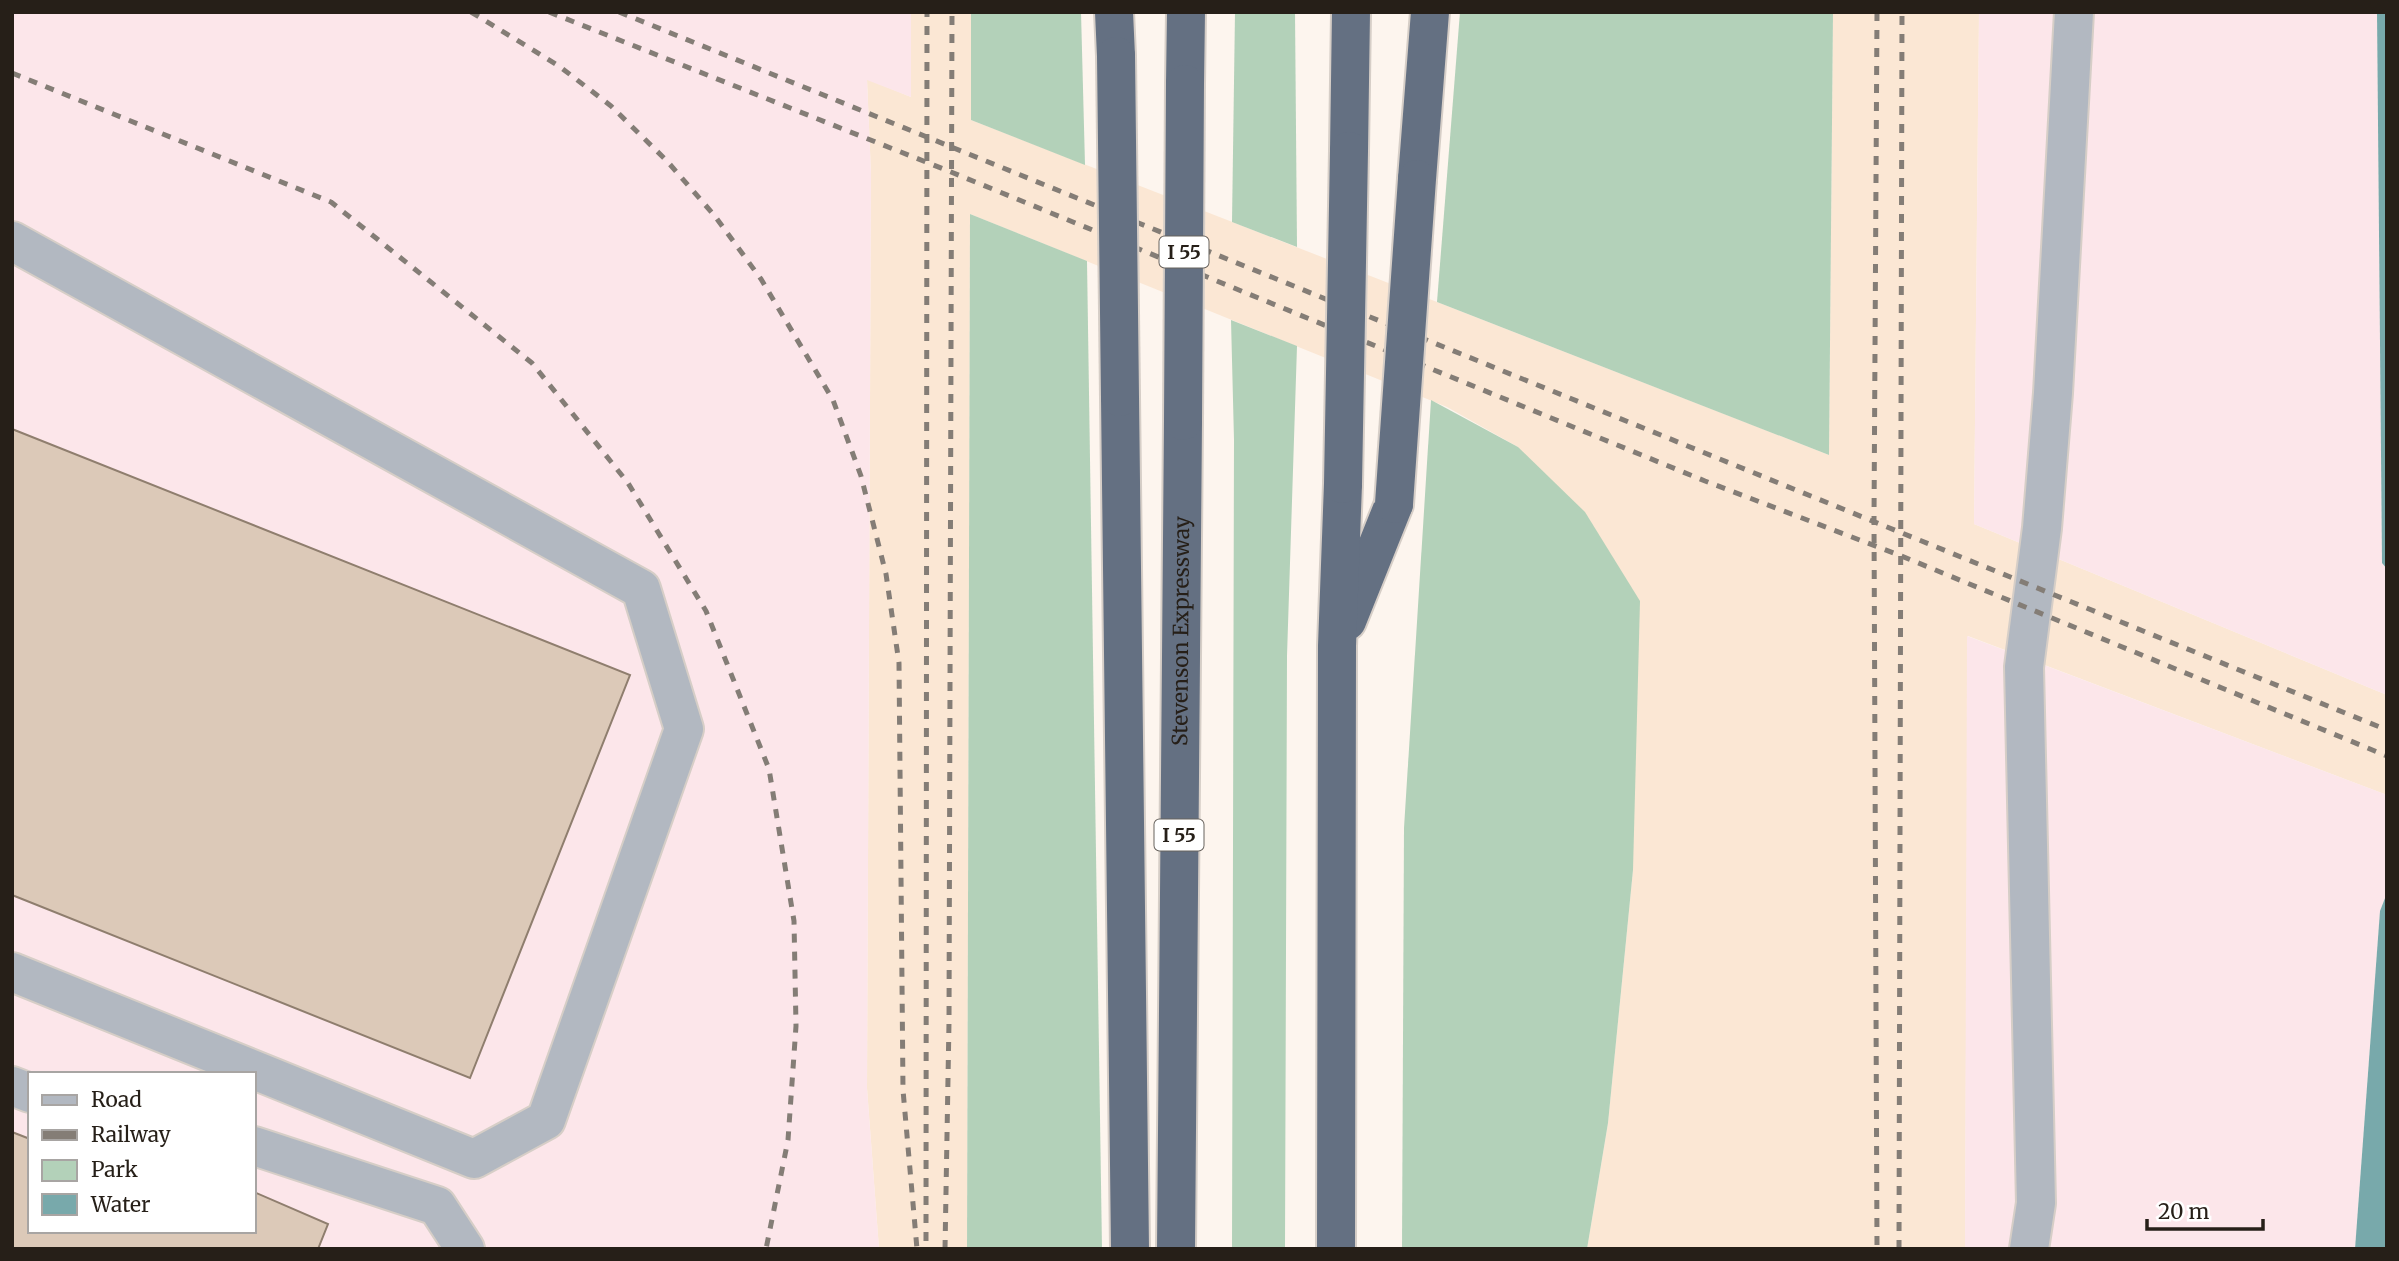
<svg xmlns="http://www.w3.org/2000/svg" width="2399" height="1261" viewBox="0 0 2399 1261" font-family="Merriweather,serif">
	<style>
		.built { fill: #fbe7d4 }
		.industrial { fill: #fce6ea; fill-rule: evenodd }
		.green { fill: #b3d1b9 }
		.water { fill: #78a9ab }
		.building { fill: #dcc9b8; stroke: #8f7e6e; stroke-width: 2 }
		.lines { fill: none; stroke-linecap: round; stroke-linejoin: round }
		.minor-casing { stroke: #d6cec7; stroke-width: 42 }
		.highway-casing { stroke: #d6cec7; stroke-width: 42 }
		.minor { stroke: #b2b8c1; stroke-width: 38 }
		.highway { stroke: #647082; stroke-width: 38 }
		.rail { stroke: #847d76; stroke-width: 5; stroke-dasharray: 9 9; stroke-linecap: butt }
		.highway-bridge-casing { stroke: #d6cec7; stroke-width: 42; stroke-linecap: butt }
		.highway-bridge { stroke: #647082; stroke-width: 38 }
		.labels { text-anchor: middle; stroke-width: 6; stroke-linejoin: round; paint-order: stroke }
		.shield { fill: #fff; stroke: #67625d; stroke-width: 2 }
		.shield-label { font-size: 19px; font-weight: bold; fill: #261f18 }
		.street-label { font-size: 21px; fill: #261f18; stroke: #fff }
	</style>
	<rect width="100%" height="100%" fill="#fdf5ee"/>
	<path class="built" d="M911 12H971V120L1829 455 1833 12H1979L1974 524 2387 695V795L1968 636 1965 1249H1587L1608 1123 1633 870 1518 447 1447 407 970 214 967 1249H879L867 1088 871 174 867 79 911 97Z"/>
	<g class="industrial">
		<path d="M12 12H911V97L867 80 871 174 867 1088 879 1249H12ZM30 1074H254V1231H30Z"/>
		<path d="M1979 12H2377L2382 563 2387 569V695L1974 524Z"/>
		<path d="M1967 636 2387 795V893L2380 911 2355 1249H1965Z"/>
	</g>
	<g class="green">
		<path d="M971 12H1081L1085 165 971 120Z"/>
		<path d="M1235 12H1295L1297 247 1232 222Z"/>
		<path d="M1460 12H1833L1829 455 1437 302Z"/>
		<path d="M970 214 1087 261 1102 1249H967Z"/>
		<path d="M1231 320 1297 346 1287 656 1285 1249H1232L1234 440Z"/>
		<path d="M1431 400 1518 447 1585 512 1640 601 1633 870 1608 1123 1587 1249H1402L1404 828Z"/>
	</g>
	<g class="water">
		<path d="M2377 12H2387V569L2382 563Z"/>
		<path d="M2387 893V1249H2355L2380 911Z"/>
	</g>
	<g class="building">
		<path d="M12 429 630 675 470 1078 12 895Z"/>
		<path d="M12 1132 30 1139V1231H254V1192L328 1224 318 1249H12Z"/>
	</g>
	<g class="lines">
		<defs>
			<g id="minor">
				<path d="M12 241 641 589 684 729 546 1120 474 1159 12 972"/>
				<path d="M12 1086 30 1093"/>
				<path d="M254 1146 437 1206 465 1249"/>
				<path d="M2029 1249 2036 1203 2024 667 2042 528 2053 393 2074 12"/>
			</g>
			<g id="highway">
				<path d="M1114 12 1116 56"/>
				<path d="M1185 84 1186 12"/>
				<path d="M1349 151 1351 12"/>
				<path d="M1417 179 1430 12"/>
				<path d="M1120 397 1130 1249"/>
				<path d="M1347 621 1394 504"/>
				<path id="s1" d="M1176 1249 1183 421"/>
				<path d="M1336 1249 1337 646 1343 484"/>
			</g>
		</defs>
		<use href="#minor" class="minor-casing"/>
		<use href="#highway" class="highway-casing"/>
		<use href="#minor" class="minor"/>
		<use href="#highway" class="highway"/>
		<g class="rail">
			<path d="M471 12 559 66 611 106 667 161 714 215 761 279 833 400 861 476 886 574 899 663 903 1090 917 1249"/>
			<path d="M549 12 951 172 1705 481 1899 555 2387 756"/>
			<path d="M619 12 2387 730"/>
			<path d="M1877 12 1874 520 1877 1249"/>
			<path d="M12 73 331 202 532 363 628 483 706 611 769 769 794 921 796 1026 788 1140 766 1249"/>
			<path d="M926 1241 927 12"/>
			<path d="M945 1249 949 1022 952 12"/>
			<path d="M1899 1249 1902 12"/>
		</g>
		<defs>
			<g id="highway-bridge">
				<path d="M1116 56 1120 397"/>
				<path d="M1183 421 1185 84"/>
				<path d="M1343 484 1349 151"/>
				<path d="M1394 504 1417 179"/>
			</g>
		</defs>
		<use href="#highway-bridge" class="highway-bridge-casing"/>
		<use href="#highway-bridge" class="highway-bridge"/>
	</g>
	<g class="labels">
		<g class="shield">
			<rect x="1159.5" y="236.5" width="49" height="31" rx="5"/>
			<rect x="1154.5" y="819.5" width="49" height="31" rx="5"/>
		</g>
		<g class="shield-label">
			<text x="1184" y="259">I 55</text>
			<text x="1179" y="842">I 55</text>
		</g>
		<g class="street-label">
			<text dy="7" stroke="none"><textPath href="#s1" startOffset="618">Stevenson Expressway</textPath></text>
		</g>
	</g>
	<rect width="2399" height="1261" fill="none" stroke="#261f18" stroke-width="28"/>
	<rect x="28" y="1072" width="228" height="161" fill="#ffffff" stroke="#a8a5a3" stroke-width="2"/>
	<rect x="42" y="1095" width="35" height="10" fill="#b2b8c1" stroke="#a8a5a3" stroke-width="2"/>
	<text x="91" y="1107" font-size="21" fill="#261f18">Road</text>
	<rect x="42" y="1130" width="35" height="10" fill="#847d76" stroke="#a8a5a3" stroke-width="2"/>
	<text x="91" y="1142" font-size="21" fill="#261f18">Railway</text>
	<rect x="42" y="1160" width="35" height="21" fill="#b3d1b9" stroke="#a8a5a3" stroke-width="2"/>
	<text x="91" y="1177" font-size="21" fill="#261f18">Park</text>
	<rect x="42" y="1194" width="35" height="21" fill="#78a9ab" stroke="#a8a5a3" stroke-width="2"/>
	<text x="91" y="1212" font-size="21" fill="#261f18">Water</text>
	<path d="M2147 1219v10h116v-10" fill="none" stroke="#261f18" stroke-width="3.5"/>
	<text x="2158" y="1219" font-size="21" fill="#261f18" stroke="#ffffff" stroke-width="5" paint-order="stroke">20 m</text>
</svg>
